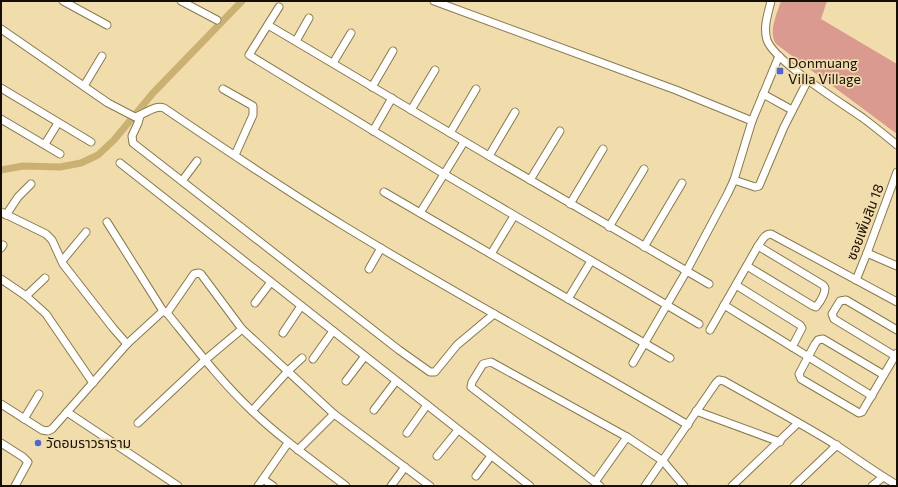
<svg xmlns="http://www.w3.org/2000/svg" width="898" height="487" viewBox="0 0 898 487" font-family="Commissioner,'Noto Sans Thai',sans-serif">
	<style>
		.green { fill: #da9a8f }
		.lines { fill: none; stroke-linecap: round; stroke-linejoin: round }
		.canal { stroke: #cab171; stroke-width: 7 }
		.minor-casing { stroke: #8a784a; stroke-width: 9 }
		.minor { stroke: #fff; stroke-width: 7 }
		.poi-dot { fill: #4967db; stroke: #f1ddac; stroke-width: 1.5 }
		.labels { text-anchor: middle; stroke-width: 3.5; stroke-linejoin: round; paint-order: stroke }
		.poi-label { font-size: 14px; fill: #160f01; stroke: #f1ddac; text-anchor: start }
		.street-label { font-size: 14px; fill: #160f01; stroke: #f1ddac }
	</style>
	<rect width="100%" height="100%" fill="#f1ddac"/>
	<path class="green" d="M781 1H827L821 19 897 64V134L776 44C768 31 777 14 781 1Z"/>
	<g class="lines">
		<path class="canal" d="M1 170 23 166 60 167 81 163 98 155 114 140 153 93 242 1"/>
		<defs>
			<g id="minor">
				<path d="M63 1 107 25"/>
				<path d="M181 1 217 20"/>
				<path d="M434 1 676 90 752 121"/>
				<path d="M771 1C768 14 763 27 767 40 774 61 843 104 863 118 875 127 886 136 897 145"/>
				<path d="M279 7 249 55 444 174 699 324"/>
				<path d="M268 25 489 156 709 284"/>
				<path d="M1 29 108 103 135 117C144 115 155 104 164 108 223 148 283 189 344 226 457 295 574 358 688 425"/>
				<path d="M296 41 309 18"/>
				<path d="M333 63 351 33"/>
				<path d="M84 86 102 56"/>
				<path d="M372 87 393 51"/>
				<path d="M1 88 91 142"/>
				<path d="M223 89 253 106V115L235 155"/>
				<path d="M763 94 792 110"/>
				<path d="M411 110 435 70"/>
				<path d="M140 116 138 123 132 136 133 143 399 350 430 372H435L457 345 494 314"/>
				<path d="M1 119 60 154"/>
				<path d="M373 131 392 98"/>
				<path d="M450 133 476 89"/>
				<path d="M45 144 58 123"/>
				<path d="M489 156 515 112"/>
				<path d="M120 163 530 486"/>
				<path d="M530 180 560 131"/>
				<path d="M734 180 755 187 759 186 784 127 808 80"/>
				<path d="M182 181 197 161"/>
				<path d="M384 192 670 358"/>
				<path d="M570 204 603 149"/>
				<path d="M1 212 46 234 52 240 63 264 113 328 127 344"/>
				<path d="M420 213 464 142"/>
				<path d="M6 215 18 197 31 184"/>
				<path d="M107 222 163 311 167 313C193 345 219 379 249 408 279 437 313 461 346 486"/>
				<path d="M609 227 644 169"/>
				<path d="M644 247 682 183"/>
				<path d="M1 248 3 245"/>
				<path d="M867 253 897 266"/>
				<path d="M491 254 514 216"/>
				<path d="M62 261 86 232"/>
				<path d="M747 266 813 306 816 307C820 302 825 294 825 288L823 285 758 246"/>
				<path d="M369 269 381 248"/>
				<path d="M1 279 26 296 46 314 93 383"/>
				<path d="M856 280 867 253 897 172"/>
				<path d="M736 285 800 325 802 328 792 347"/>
				<path d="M26 296 45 278"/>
				<path d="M568 299 591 261"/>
				<path d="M255 303 271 282"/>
				<path d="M724 305 872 396"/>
				<path d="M167 313 194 274 199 273 201 274 242 329 334 414 430 486"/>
				<path d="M710 330 758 246C762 241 764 234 771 234L897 302"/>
				<path d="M283 333 301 306"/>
				<path d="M895 356 834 319 832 314 840 301 846 300 897 330"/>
				<path d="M313 359 333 331"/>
				<path d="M633 363 686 272 728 193 734 180 752 121 779 56"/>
				<path d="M884 375 823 339 818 340 815 344 799 374 801 379 859 413 862 412 895 356 897 353"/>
				<path d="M346 381 365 356"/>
				<path d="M1 404 42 430 48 431 52 429 127 344 163 311"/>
				<path d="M374 410 396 381"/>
				<path d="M252 411 288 371 302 358"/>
				<path d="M696 411 780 442"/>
				<path d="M67 412 178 486"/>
				<path d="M24 419 39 394"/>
				<path d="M138 423 205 360 242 329"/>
				<path d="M407 433 427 405"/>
				<path d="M1 443 23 457 28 462 15 486"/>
				<path d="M298 450 334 414"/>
				<path d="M437 456 458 430"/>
				<path d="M476 476 491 456"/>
				<path d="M263 479 273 486"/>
				<path d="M595 482 627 437"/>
				<path d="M258 486 288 443"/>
				<path d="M391 486 405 467"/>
				<path d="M600 486 471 387 472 382 483 364 491 362 627 437 663 461 684 486"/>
				<path d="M645 486 716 383 719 380 724 381C761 402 799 422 836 445 856 458 876 473 897 485"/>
				<path d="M732 486 798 423"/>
				<path d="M794 486 837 445"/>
				<path d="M872 486 883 477"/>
			</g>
		</defs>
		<use href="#minor" class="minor-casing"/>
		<use href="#minor" class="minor"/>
	</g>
	<g class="poi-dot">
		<rect x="776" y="67" width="8" height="8" rx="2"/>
		<circle cx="38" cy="443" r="4"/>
	</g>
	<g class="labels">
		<g class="poi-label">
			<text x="788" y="68">Donmuang<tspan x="788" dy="16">Villa Village</tspan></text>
			<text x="46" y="448">วัดอมราวราราม</text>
		</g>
		<g class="street-label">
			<text transform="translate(865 222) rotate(-69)" y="5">ซอยเพิ่มสิน 18</text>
		</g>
	</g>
	<rect width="898" height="487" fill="none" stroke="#160f01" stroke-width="4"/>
</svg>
